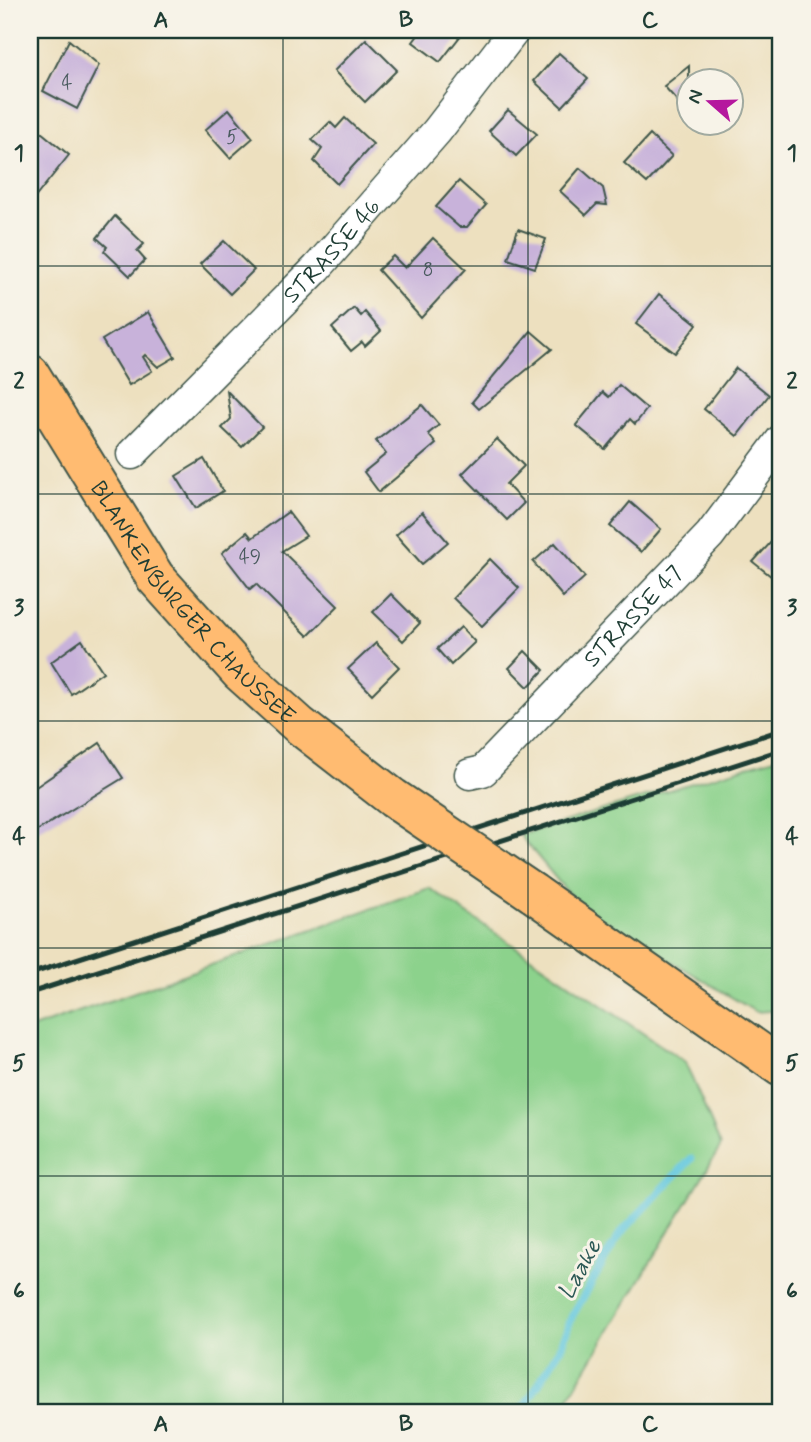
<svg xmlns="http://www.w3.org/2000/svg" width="811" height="1442" viewBox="0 0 811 1442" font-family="Mynerve,sans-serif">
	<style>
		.green { fill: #8cd28c; stroke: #568860; stroke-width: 2 }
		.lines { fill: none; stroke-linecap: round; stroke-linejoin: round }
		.stream { stroke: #61c7de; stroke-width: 8 }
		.building { fill: #c8b2da }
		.minor-casing { stroke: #3e5549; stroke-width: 33 }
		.major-casing { stroke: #3e5549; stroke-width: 42 }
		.minor { stroke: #fff; stroke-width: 30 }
		.major { stroke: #ffbb71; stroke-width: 38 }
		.rail { stroke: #1f3d34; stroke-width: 5 }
		.major-bridge-casing { stroke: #3e5549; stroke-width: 42; stroke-linecap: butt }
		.major-bridge { stroke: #ffbb71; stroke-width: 38 }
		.grid { fill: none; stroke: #1f3d34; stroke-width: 2; stroke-opacity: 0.55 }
		.labels { text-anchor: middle; stroke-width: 6; stroke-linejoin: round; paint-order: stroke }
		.number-label { font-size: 19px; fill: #495a5e }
		.street-label { font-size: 23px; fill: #1f3d34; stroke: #f7f3e8 }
		.water-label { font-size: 24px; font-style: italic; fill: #2c5956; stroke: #f7f3e8 }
		.neatline { fill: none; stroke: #1f3d34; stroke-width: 2.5 }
		.grid-label { font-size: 23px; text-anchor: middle; font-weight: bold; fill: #1f3d34 }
	</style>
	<rect width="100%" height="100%" fill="#f7f3e8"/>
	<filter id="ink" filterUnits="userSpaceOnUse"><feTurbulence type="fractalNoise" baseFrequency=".0143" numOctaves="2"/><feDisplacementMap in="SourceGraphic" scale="14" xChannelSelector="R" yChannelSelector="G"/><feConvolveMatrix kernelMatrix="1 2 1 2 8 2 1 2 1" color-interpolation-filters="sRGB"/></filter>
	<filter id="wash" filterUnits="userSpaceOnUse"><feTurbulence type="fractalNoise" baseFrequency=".00686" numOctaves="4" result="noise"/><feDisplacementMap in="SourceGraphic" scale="28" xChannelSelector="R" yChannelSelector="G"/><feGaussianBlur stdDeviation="1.57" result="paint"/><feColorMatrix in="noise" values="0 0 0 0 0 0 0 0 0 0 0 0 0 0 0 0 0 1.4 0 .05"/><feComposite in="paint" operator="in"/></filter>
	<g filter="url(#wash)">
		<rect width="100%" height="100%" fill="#ede0bf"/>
		<g class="green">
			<path d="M781 756V1010L756 1012 577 904 520 835Z"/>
			<path d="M429 888 685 1062 721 1146 560 1412H30V1029Z"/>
		</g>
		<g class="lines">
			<path class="stream" d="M521 1412 560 1349 572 1316 620 1234 691 1159"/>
		</g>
		<g id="blocks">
			<g class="building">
				<path d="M422 30H465L440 62 413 42Z"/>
				<path d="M366 39 397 70 365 102 334 71Z"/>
				<path d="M69 40 99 65 77 109 43 91Z"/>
				<path d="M559 53 588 79 562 107 534 81Z"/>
				<path d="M689 66V114L664 86Z"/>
				<path d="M229 109 253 138 230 158 205 130Z"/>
				<path d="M508 110 537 134 516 156 489 131Z"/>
				<path d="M345 118 373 144 337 184 314 161 322 149 312 140 330 122 336 128Z"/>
				<path d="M30 123 69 155 30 204Z"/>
				<path d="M650 135 672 156 647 183 624 163Z"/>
				<path d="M580 168 603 188 607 205 597 204 586 215 560 191Z"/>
				<path d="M459 181 486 205 467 227H459L436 207Z"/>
				<path d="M115 216 144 244 137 251 145 260 130 276 104 251 107 247 97 238Z"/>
				<path d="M518 229 546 239 535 268 508 259Z"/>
				<path d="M433 238 466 269 421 318 378 270 393 256 405 268Z"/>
				<path d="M224 241 254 270 230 294 200 264Z"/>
				<path d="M659 294 697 324 675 353 636 324Z"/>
				<path d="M354 308 361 316 365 312 381 331 365 346 362 342 351 351 332 328Z"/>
				<path d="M148 312 175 357 158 367 145 355 143 357 152 371 129 385 102 340Z"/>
				<path d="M531 331 552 349 479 409 472 402Z"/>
				<path d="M736 368 769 395 737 436 704 409Z"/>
				<path d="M619 385 647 409 635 424 630 419 605 449 576 425 603 392 609 397Z"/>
				<path d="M227 391 262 427 242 447 222 428 231 419Z"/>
				<path d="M422 405 439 425 428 434 436 444 379 492 364 472 386 454 376 441Z"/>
				<path d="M497 439 524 466 506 484 524 503 507 520 462 474Z"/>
				<path d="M204 459 223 491 196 508 176 476Z"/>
				<path d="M630 502 661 529 641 552 610 526Z"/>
				<path d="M288 512 306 536 282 551 338 606 308 636 256 584 250 589 222 553 247 532 252 538Z"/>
				<path d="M422 512 448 542 422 564 396 535Z"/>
				<path d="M781 531V584L753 562Z"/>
				<path d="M555 543 585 577 563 597 533 562Z"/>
				<path d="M490 559 519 588 482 626 453 598Z"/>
				<path d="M391 594 420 623 403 641 373 612Z"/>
				<path d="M461 627 475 642 451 665 437 649Z"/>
				<path d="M82 640 103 672 71 694 51 662Z"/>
				<path d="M376 643 399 667 372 694 348 669Z"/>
				<path d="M525 651 544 670 528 687 509 668Z"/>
				<path d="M100 743 123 778 30 835V791Z"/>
			</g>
		</g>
	</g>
	<g filter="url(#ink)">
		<use href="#blocks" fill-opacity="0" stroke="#3e5549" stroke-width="2"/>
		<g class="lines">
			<defs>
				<g id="minor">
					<path id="s1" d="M132 454 317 268 437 131 515 30"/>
					<path id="s2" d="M470 774 483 771 710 535 781 440"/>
				</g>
				<g id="major">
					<path id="s3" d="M30 374 155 577 240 672 299 725 393 798"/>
					<path d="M533 893 781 1067"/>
				</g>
			</defs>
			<use href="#minor" class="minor-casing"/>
			<use href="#major" class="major-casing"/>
			<use href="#minor" class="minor"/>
			<use href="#major" class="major"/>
			<g class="rail">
				<path d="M30 974 781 730"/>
				<path d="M30 993 781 750"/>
			</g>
			<defs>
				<path id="major-bridge" d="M393 798 533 893"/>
			</defs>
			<use href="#major-bridge" class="major-bridge-casing"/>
			<use href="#major-bridge" class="major-bridge"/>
		</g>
	</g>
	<path class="grid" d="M283 30V1412M528 30V1412M30 266H781M30 494H781M30 721H781M30 948H781M30 1176H781"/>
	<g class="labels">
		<g class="number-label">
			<text x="67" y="89">4</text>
			<text x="232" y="143">5</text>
			<text x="428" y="276">8</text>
			<text x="250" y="563">49</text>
		</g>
		<g class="street-label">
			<text dy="8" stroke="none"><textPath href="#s1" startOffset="285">STRASSE 46</textPath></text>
			<text dy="8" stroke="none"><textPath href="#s3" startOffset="282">BLANKENBURGER CHAUSSEE</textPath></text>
			<text dy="8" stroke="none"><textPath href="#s2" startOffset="229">STRASSE 47</textPath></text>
		</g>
		<g class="water-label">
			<text transform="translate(579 1269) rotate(-61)" y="8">Laake</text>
		</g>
	</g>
	<rect width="811" height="1442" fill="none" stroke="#f7f3e8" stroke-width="77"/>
	<g transform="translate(710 102) rotate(290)"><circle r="33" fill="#f7f3e8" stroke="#a1aaa0" stroke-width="2"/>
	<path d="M0-5L12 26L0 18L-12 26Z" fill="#b5179e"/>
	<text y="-10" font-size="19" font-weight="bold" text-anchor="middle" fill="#1f3d34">N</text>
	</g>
	<rect x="38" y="38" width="734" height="1366" class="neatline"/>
	<g class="grid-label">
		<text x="161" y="27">A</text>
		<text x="406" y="27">B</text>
		<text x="650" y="27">C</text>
		<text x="19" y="160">1</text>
		<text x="792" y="160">1</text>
		<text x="19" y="388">2</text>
		<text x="792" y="388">2</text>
		<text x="19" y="615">3</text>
		<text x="792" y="615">3</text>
		<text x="19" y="843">4</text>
		<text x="792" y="843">4</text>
		<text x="19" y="1070">5</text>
		<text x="792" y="1070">5</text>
		<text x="19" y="1298">6</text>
		<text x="792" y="1298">6</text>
		<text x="161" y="1431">A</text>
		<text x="406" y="1431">B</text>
		<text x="650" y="1431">C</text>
	</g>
</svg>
